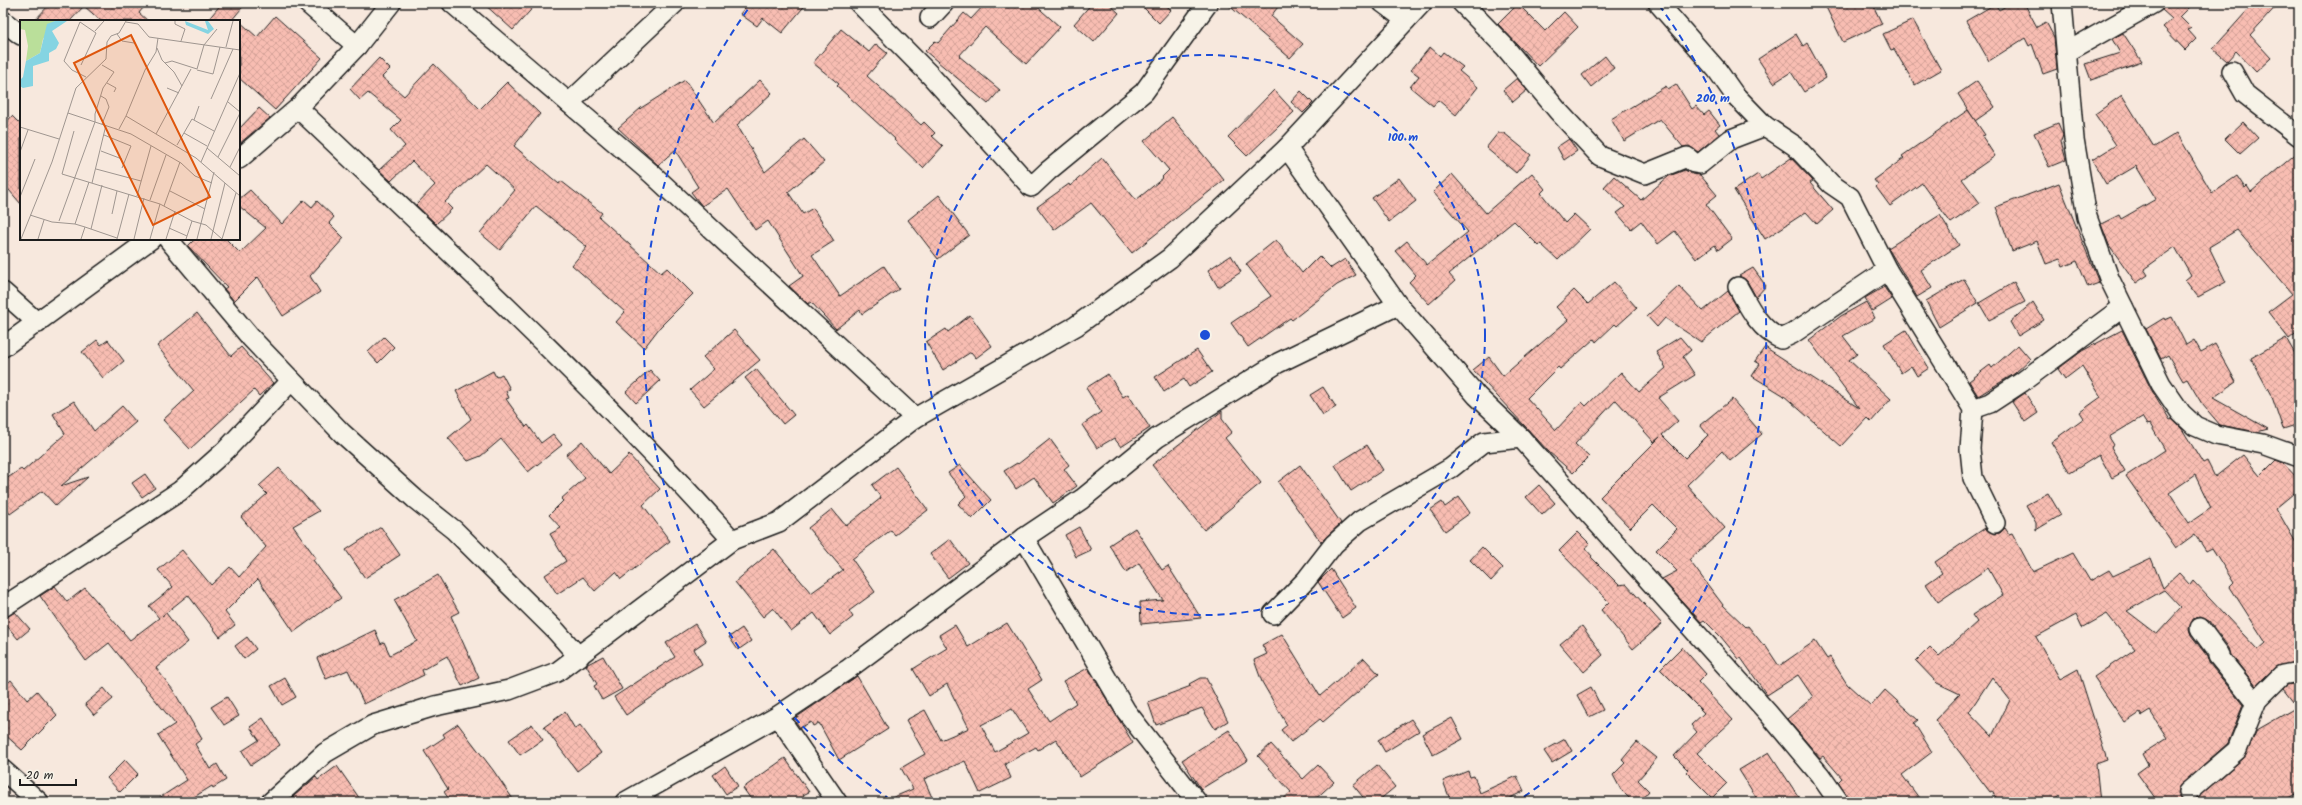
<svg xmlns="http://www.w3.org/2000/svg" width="2302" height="805" viewBox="0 0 2302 805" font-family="Kalam,sans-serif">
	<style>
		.building { fill: url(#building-cross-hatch); stroke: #1c1c1c; fill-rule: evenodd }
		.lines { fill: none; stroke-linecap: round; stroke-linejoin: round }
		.minor-casing { stroke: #1c1c1c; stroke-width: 22 }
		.minor { stroke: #f7f3e8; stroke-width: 19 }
		.ring { fill: none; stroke: #1d4ed8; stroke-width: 2; stroke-dasharray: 7 5 }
		.inset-road { fill: none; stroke: #9f9690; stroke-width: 1 }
		.view { fill: #de560d; fill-opacity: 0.15; stroke: #de560d; stroke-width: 2 }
		.inset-edge { fill: none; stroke: #1c1c1c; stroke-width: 2 }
		.centre { fill: #1d4ed8; stroke: #f7f3e8; stroke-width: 2 }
		.ring-label { font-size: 12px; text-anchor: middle; font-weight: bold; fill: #1d4ed8; stroke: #f7f3e8; stroke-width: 3; stroke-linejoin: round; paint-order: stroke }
	</style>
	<defs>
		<pattern id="building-cross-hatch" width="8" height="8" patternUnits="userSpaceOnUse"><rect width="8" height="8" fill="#f8bdb2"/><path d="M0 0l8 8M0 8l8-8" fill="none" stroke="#d4a298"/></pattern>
	</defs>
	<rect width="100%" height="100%" fill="#f7e8dd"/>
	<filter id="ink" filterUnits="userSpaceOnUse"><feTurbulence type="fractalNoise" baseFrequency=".025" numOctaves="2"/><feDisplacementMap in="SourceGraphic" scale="8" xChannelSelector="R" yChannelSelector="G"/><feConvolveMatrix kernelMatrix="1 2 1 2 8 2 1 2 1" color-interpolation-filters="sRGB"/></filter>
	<g filter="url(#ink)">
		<g class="building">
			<path d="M51 3H147L139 13 148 21H101L84 6 70 21H34Z"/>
			<path d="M222 3H246L231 21H207Z"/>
			<path d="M483 3H537L513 30Z"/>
			<path d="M746 3H807L782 33 763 18 757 26 740 14 748 4Z"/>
			<path d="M986 3H1033L1060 27 1026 64 985 27 959 56 1000 90 988 104 925 51 935 41 938 43 964 13 971 19Z"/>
			<path d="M1092 3H1108L1119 13 1094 42 1074 24Z"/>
			<path d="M1139 3H1164L1171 10 1159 23Z"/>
			<path d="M1226 3H1281L1271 16 1303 44 1290 58Z"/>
			<path d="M1824 3H1872L1882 24 1843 42Z"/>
			<path d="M2011 3H2024L2037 27 2046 22 2054 37 2057 69 2043 74 2032 44 2029 46 2025 38 1989 61 1966 21 1995 4 1999 10Z"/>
			<path d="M2165 3H2194L2180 17 2191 28 2188 30 2196 39 2185 50 2163 27 2172 19 2162 10Z"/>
			<path d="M2254 3H2279L2250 35 2271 58 2256 72 2236 51 2227 61 2213 49Z"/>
			<path d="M1518 4 1545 31 1564 12 1578 27 1538 66 1498 24Z"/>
			<path d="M275 16 322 58 275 110 239 78V21L257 37Z"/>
			<path d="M1913 20 1941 70 1915 85 1894 49 1891 50 1883 34Z"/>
			<path d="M841 29 869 52 876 44 887 53 867 76 921 125 924 122 935 133 932 136 943 146 923 168 894 140 895 139 837 86 839 84 813 63Z"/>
			<path d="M2123 33 2142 62 2091 80 2085 64 2120 53 2112 39Z"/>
			<path d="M1796 34 1803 46 1807 43 1826 78 1804 92 1791 72 1774 83 1758 59Z"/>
			<path d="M1430 47 1440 56 1443 52 1463 67 1459 71 1478 87 1456 115 1438 100 1433 106 1410 87 1419 76 1411 70Z"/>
			<path d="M1605 56 1614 68 1591 87 1582 75Z"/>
			<path d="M379 58 390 69 382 77 404 96 434 64 480 109 507 82 540 114 514 146 559 184 561 181 602 213 599 217 661 273 667 268 693 294 660 327 644 348 616 322 625 312 572 265 587 247 536 206 500 250 480 233 515 190 486 164 445 202 452 209 436 224 416 205 435 185 412 161 391 181 379 170 405 146 391 130 401 120 368 93 360 100 350 89Z"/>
			<path d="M1517 78 1527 90 1513 102 1503 90Z"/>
			<path d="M685 80 714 123 760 80 772 93 737 125 765 172 804 139 824 162 788 192 803 214 813 208 834 241 812 255 840 296 884 266 899 289 862 314 860 310 836 329 811 302 808 304 789 286 803 276 768 221 755 230 728 189 702 206 691 192 698 187 675 150 658 165 618 128 641 108Z"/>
			<path d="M1977 81 1995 107 1975 121 1958 94Z"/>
			<path d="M1676 84 1692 109 1696 106 1704 115 1709 111 1720 125 1715 129 1719 134 1698 152 1689 146 1683 147 1660 119 1624 141 1611 119 1666 86 1668 89Z"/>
			<path d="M1274 90 1294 112 1247 156 1228 137Z"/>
			<path d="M1301 91 1313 103 1303 113 1291 102Z"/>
			<path d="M2122 95 2154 147 2177 133 2212 193 2237 176 2245 188 2247 186 2251 192 2299 151V331L2289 339 2268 312 2292 294 2237 230 2209 247 2226 282 2198 297 2185 280 2191 275 2175 247 2144 269 2148 275 2136 283 2109 245 2101 224 2119 215 2121 219 2156 199 2136 166 2106 184 2092 160 2116 145 2095 114Z"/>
			<path d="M259 108 270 118 239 144V129Z"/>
			<path d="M1968 110 1985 135 1982 136 1995 156 1962 179 1980 203 1951 223 1922 183 1890 206 1876 187 1878 185 1874 180 1904 158 1902 156Z"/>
			<path d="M12 116 21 125V204L3 183V126Z"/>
			<path d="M1172 117 1224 180 1132 253 1091 203 1054 230 1037 207 1069 184 1070 186 1102 158 1136 200 1163 178 1162 177 1169 170 1144 141Z"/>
			<path d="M2243 122 2258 138 2240 154 2225 139Z"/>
			<path d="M2058 123 2063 135 2061 141 2066 160 2049 167 2034 133Z"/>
			<path d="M1498 133H1504L1531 155 1516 173 1486 148Z"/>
			<path d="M1569 139 1577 151 1564 160 1557 147Z"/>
			<path d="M1791 158 1813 181 1810 183 1833 210 1817 224 1806 212 1765 239 1734 190 1758 174 1761 179Z"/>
			<path d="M1685 170 1692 174 1700 175 1717 195 1706 204 1732 239 1718 250 1715 245 1696 259 1675 231 1658 244 1641 221 1631 229 1617 213 1625 207 1604 187 1614 176 1641 200 1669 176Z"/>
			<path d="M1532 173 1545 189 1541 193 1565 223 1574 214 1590 229 1558 260 1541 244 1539 246 1514 221 1449 274 1455 281 1429 304 1409 282 1416 275 1395 251 1407 241 1427 265 1468 232 1433 192 1452 174 1486 213Z"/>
			<path d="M1399 178 1416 201 1389 222 1372 198Z"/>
			<path d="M2059 183 2099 283 2088 287 2077 261 2063 267 2060 259 2046 264 2037 241 2012 251 1996 207Z"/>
			<path d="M250 190 282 224 304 200 312 207 317 201 334 217 329 223 344 238 310 276 320 292 283 316 258 277 234 301 224 289 227 287 188 246 195 239H226L240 253 266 228 239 206V199Z"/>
			<path d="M939 195 969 235 938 259 908 220Z"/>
			<path d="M1940 215 1959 245 1921 270 1932 288 1917 297 1888 248Z"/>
			<path d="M1276 240 1302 273 1319 256 1331 268 1345 259 1356 275 1337 285 1292 320 1290 318 1248 347 1231 323 1271 296 1246 264Z"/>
			<path d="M1231 255 1241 272 1218 287 1208 270Z"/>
			<path d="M1753 268 1766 286 1756 297 1747 281 1739 276Z"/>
			<path d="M1964 279 1978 303 1939 327 1926 301Z"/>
			<path d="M1614 282 1637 308 1617 326 1615 324 1596 342 1594 339 1560 369 1558 367 1527 398 1556 430 1582 402 1586 406 1621 372 1639 392 1666 368 1656 352 1680 337 1691 350 1683 357 1695 375 1658 398 1678 421 1662 435 1685 458 1708 435 1700 425 1732 399 1762 434 1730 461 1722 451 1687 485 1725 528 1689 560 1723 605 1746 627 1748 626 1764 646 1765 645 1779 666 1815 641 1827 659 1830 657 1847 684 1871 706 1885 690 1918 720 1914 723 1932 752 1902 775 1922 802H1850L1838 782 1842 778 1823 756 1820 758 1787 719 1813 697 1798 675 1767 695 1741 658 1739 659 1721 637 1704 620 1701 622 1662 579 1677 571 1656 550 1677 529 1653 505 1630 528 1600 497 1660 437 1654 442 1616 400 1575 444 1589 457 1573 473 1549 452 1473 370 1489 357 1503 376 1568 320 1556 307 1574 290 1588 304Z"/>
			<path d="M2014 282 2025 302 1989 320 1979 303Z"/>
			<path d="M1679 286 1703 311 1728 291 1739 311 1701 342 1665 318 1657 327 1647 316Z"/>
			<path d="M1884 287 1892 299 1873 311 1865 298Z"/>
			<path d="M1866 302 1875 318 1843 336 1857 354 1849 360 1891 399 1871 422 1867 418 1841 446 1783 395 1752 376 1760 364 1755 361 1765 347 1859 408 1809 340 1841 316Z"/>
			<path d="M2033 302 2044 320 2018 336 2010 322Z"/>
			<path d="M197 313 231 356 241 347 273 383 259 396 254 390 190 449 163 420 194 391 157 346Z"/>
			<path d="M970 315 992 346 976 358 971 352 943 370 926 342 946 329 948 332Z"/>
			<path d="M2172 317 2186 345 2194 340 2201 352 2215 344 2236 382 2213 398 2268 429 2257 432 2220 425 2202 404 2187 379 2183 381 2168 355 2161 359 2146 329 2164 318 2165 320Z"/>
			<path d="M734 330 760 360 704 406 690 390 714 369 703 357Z"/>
			<path d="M1906 330 1929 368 1917 376 1911 366 1901 373 1884 344Z"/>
			<path d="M2122 330 2151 389 2170 420 2172 419 2182 429 2203 463 2207 461 2215 477 2243 455 2260 476 2276 460 2283 463 2299 480V489L2276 508 2299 548V661L2275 667 2256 686 2231 655 2229 648 2209 621 2199 617 2193 619 2189 629 2191 635 2207 656 2209 663 2243 705 2228 743 2178 788 2177 794 2184 802H2158L2137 773 2148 765 2142 754 2167 738 2150 711 2142 716 2140 713 2125 723 2094 677 2135 649 2107 614 2082 628 2076 615 2036 637 2060 679 2078 669 2107 760 2096 764 2100 802H2066L2060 795 2052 802H1998L1992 791 1990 792 1935 720 1960 694 1937 683 1916 661 1930 647 1939 656 1977 622 1972 615 2003 595 1988 568 1938 602 1926 584 1942 573 1935 562 1985 528 1994 534 2000 533 2005 528 2009 534 2012 533 2033 572 2073 553 2090 581 2109 570 2113 576 2151 558 2163 588 2179 573 2190 585 2193 581 2258 650 2266 643 2230 587 2234 583 2212 548 2206 551 2195 534 2176 548 2126 476 2165 450 2150 424 2147 425 2142 417 2109 437 2114 445 2111 447 2125 471 2112 478 2099 455 2070 473 2051 442 2084 418 2080 412 2101 397 2082 366 2065 379 2058 369 2082 351ZM2195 475 2211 508 2189 523 2169 493ZM2164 590 2181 608 2157 634 2127 611ZM1992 677 2010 700 1992 736 1969 712Z"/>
			<path d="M384 337 394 347 378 363 368 352Z"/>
			<path d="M2286 338 2299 361V424L2283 429 2272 397 2251 358Z"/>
			<path d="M97 340 101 345 108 340 124 361 103 378 82 352Z"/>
			<path d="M2018 345 2030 359 2014 374 1978 396 1969 381 1990 365 1992 368Z"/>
			<path d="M1197 350 1212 372 1189 387 1184 379 1164 392 1155 377Z"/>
			<path d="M756 369 794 415 783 424 745 378Z"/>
			<path d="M650 370 660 381 636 403 626 392Z"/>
			<path d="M493 371 496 377 502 374 510 389 506 391 509 398 506 399 526 427 528 425 541 443 553 434 562 445 528 472 501 439 481 456 468 461 448 438 471 419 456 391Z"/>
			<path d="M1108 374 1123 397 1128 394 1150 428 1121 447 1114 438 1097 448 1082 425 1101 412 1086 388Z"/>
			<path d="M1323 387 1336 407 1323 415 1310 395Z"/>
			<path d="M2025 393 2038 413 2025 422 2012 402Z"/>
			<path d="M74 401 94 431 122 406 136 422 61 486 88 477 56 506 42 491 10 514 3 504V481L21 469 23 471 65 434 53 414Z"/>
			<path d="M1222 411V419L1232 432 1225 438 1261 483 1204 530 1152 465Z"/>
			<path d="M1050 439 1069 465 1064 469 1077 486 1053 503 1034 477 1016 489 1004 471 1017 463 1018 464Z"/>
			<path d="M582 441 609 474 629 455 660 489 643 505 670 541 621 579 616 572 595 591 583 577 557 594 545 575 566 561 550 534 561 528 549 515 563 501 561 499 585 478 566 455Z"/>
			<path d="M1367 445 1383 470 1351 491 1335 465Z"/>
			<path d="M960 465 991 500 972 519 958 504 966 496 948 473Z"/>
			<path d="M1300 465 1341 523 1321 542 1278 482Z"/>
			<path d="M896 467 928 510 895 535 891 530 852 559 875 592 849 611 853 617 830 635 814 613 791 631 773 608 763 617 735 582 774 549 811 593 843 570 808 528 832 509 846 526 881 498 872 485Z"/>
			<path d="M279 468 319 511 293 526 316 558 313 560 341 598 294 632 258 579 225 612 235 625 220 637 188 595 162 616 166 613 188 642 156 668 173 690 202 739 195 744 210 769 217 764 226 780 213 788 212 786 186 802H153L187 780 158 735 175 724 109 643 86 661 40 596 55 586 67 602 85 588 130 640 159 618 149 606 173 587 158 570 182 550 211 585 230 567 239 577 266 547 241 517 267 494 259 486Z"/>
			<path d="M145 474 155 488 142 497 132 483Z"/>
			<path d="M1539 485 1555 503 1542 515 1526 497Z"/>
			<path d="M2048 493 2061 515 2036 530V523L2026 505Z"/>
			<path d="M1459 497 1470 513 1445 531 1430 510 1442 502 1445 507Z"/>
			<path d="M381 527 400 555 365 578 346 550Z"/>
			<path d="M1079 527 1091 550 1076 557 1065 535Z"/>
			<path d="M1135 528 1162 570 1168 566 1201 618 1141 624 1140 602 1163 600 1139 563 1126 572 1109 545Z"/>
			<path d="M1578 532 1590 544 1585 548 1592 556 1591 557 1619 585 1626 584 1662 624 1633 649 1601 610 1609 602 1559 551Z"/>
			<path d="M950 539 968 563 948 578 930 554Z"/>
			<path d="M1482 547 1503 568 1491 581 1470 560Z"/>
			<path d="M1331 569 1356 608 1342 618 1318 582Z"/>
			<path d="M438 575 459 612 451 616 479 678 462 686 447 656 422 670 424 675 364 704 348 670 326 679 317 658 375 630 381 644 384 642 390 655 417 641 394 600Z"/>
			<path d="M15 612 30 629 18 639 3 621 5 618Z"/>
			<path d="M1007 623 1042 680 1028 689 1049 721 1076 703 1063 681 1088 668 1133 743 1080 777 1056 739 1038 750 1036 747 1005 764 1011 778 980 793 965 761 924 779 934 802H882L913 789 901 768 925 754 906 720 925 710 941 740 969 728 947 684 929 696 913 669 947 648 939 635 955 625 968 647ZM1012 709 1028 733 995 752 981 725Z"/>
			<path d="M695 624 706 641 694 649 702 664 666 685 667 687 626 715 614 697 675 657 666 643Z"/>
			<path d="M1582 626 1603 655 1584 672 1560 644Z"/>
			<path d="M742 628 751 641 738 650 729 637Z"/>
			<path d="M1282 634 1320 696 1364 658 1379 674 1323 722 1320 719 1291 742 1281 730 1287 725 1262 682 1254 660 1267 654 1262 645Z"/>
			<path d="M247 637 256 649 244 659 235 646Z"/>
			<path d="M1682 647 1706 674 1698 682 1733 720 1697 753 1727 783 1712 798 1686 772 1688 770 1674 756 1697 732 1691 725 1704 713 1660 669Z"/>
			<path d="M603 656 622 689 602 700 594 686 597 684 586 665Z"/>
			<path d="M857 676 888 729 839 760 819 723 813 726 811 722 800 728 794 719Z"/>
			<path d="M285 678 296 697 282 705 271 686Z"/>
			<path d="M1200 678H1206L1228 721 1215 729 1202 708 1156 725 1148 702 1191 686 1189 684Z"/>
			<path d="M11 680 27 700 37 691 57 715 22 750 3 733V687Z"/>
			<path d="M2299 683V792L2281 802H2192L2244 758 2257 730 2297 707 2283 689 2287 685Z"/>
			<path d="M1591 687 1603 710 1589 717 1577 695Z"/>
			<path d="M104 688 113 699 94 715 85 704Z"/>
			<path d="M227 697 239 716 224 725 211 707Z"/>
			<path d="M565 712 575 729 580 725 601 753 577 771 544 727Z"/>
			<path d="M263 718 280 745 251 765 242 751 259 740 250 727Z"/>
			<path d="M1452 718 1463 739 1433 755 1422 734Z"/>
			<path d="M1411 719 1419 731 1385 752 1378 740Z"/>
			<path d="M458 724 493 770 515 802H451L444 792 448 789 424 751 445 737 443 734Z"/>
			<path d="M532 724 543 740 520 755 509 740Z"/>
			<path d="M1229 730 1248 760 1201 789 1182 760Z"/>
			<path d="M1565 739 1572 751 1552 763 1544 751Z"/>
			<path d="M1637 742 1657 758 1638 780 1649 791 1639 802H1633L1621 790 1613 775 1625 763 1622 760Z"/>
			<path d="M1271 744 1303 779 1318 765 1334 782 1312 802H1280L1291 792 1258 756Z"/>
			<path d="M1769 752 1802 802H1759L1739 770Z"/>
			<path d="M785 758 809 792 803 795 808 802H753L743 788Z"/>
			<path d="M125 760 138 774 120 792 107 778Z"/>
			<path d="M1377 765 1395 787 1377 802H1367L1353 785Z"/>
			<path d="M337 766 362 802H287L316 777 318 780Z"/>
			<path d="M725 766 738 786 726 794 713 775Z"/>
			<path d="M1468 771 1470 777 1474 776 1480 793 1517 776 1524 791 1502 802H1451L1443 781Z"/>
		</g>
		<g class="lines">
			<defs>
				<g id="minor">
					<path d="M307 3 357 46"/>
					<path d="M452 3 652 174 915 418"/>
					<path d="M859 3 930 75 1031 187 1048 171 1144 92 1208 3"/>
					<path d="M1383 3 1406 20"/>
					<path d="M1462 3 1504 46 1558 111 1600 156 1645 174 1687 157 1694 163 1700 164 1731 139 1765 126"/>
					<path d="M1658 3 1717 70 1734 94 1765 126 1795 146 1831 184 1850 197 1887 270 1973 409 1970 449 1973 478 1995 523"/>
					<path d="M2062 3 2074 139 2087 217 2109 278 2161 384 2181 413 2195 426 2216 435 2263 444 2299 457"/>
					<path d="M930 18 944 3"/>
					<path d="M3 21 21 35"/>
					<path d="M2067 52 2154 3"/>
					<path d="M2232 71 2245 94 2299 136"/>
					<path d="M569 103 675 3"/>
					<path d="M298 108C446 249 596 387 732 540"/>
					<path d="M1287 148 1398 305"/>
					<path d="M239 159 298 108 357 46 391 3"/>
					<path d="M168 239 251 338 342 433 415 499 454 530 556 631 579 657"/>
					<path d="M1738 287C1749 307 1759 329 1781 339L1792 334 1887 270"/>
					<path d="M3 292 38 323"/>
					<path d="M3 347 151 239"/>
					<path d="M1973 409 1990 403 2022 382 2123 307"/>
					<path d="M1024 538 1126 711 1197 802"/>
					<path d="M3 607 180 491 226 450 291 381"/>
					<path d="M1273 614 1306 580 1334 544 1360 521 1451 468 1484 442 1521 438"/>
					<path d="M2200 628 2220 655 2218 656 2255 702 2257 700"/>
					<path d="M778 716 837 802"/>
					<path d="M3 770 39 802"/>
					<path d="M2188 792 2237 750 2257 700 2282 675 2299 672"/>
					<path d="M271 802 325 753 373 725 435 706 509 690 557 672 732 540 779 522 915 418 1076 326 1170 258 1287 148 1422 3"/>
					<path d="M625 802 778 716 847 670 1024 538 1082 499 1157 438 1278 363 1398 305 1477 396 1521 438 1768 713 1820 775 1839 802"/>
				</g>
			</defs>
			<use href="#minor" class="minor-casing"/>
			<use href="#minor" class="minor"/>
		</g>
	</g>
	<g class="ring">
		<circle cx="1205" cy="335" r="280"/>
		<path d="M891 800A561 561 0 0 1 751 5M1659 5A561 561 0 0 1 1519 800"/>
	</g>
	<g transform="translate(20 20)">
		<rect width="220" height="220" fill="#f7e8dd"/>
		<path d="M0 1H35L23 19 20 33 6 41 8 26 5 10 0 9Z" fill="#badf9a"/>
		<path d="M35 1H47L32 11 39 23 36 29 29 33V41L13 46V66L3 68 0 66V60L3 57 6 41 20 33 27 4ZM165 1 188 10 185 1H188L194 9 188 14 166 5Z" fill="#85d4e2"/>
		<path class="inset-road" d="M155 1V4L165 9 161 21M106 2 118 4 129 17 220 30M75 11 84 1M97 14 102 21 114 23M138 18 136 32 125 50 106 96 176 138 220 176M206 27 213 1M137 28 142 40 154 52 162 66M145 43 152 41 177 49 184 25 197 9M61 45 76 13 60 2 44 41 52 50 66 57M177 50 193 54 200 27M87 63 96 68 94 72M147 68 159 73M81 76 86 79 89 87 82 104M191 79 213 29M208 82 220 92M48 93 111 114 161 143 175 156 192 163M174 100 179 86M0 107 39 119M99 109 106 96M54 111 42 154 140 184 172 201 186 205 202 219M164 113 187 126M136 114 171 49M84 115 111 126 102 148M157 125 172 99 194 111M187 128 220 156M81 131 102 139M0 132 8 110M198 137 220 93M181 142 220 53M210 147 220 127M76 149 121 161M72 163 86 105M150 171 185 189M117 176 131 126M0 177 15 139M130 180 146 135M144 186 160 142M92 194 97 171M10 195 32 202 55 204M39 201 75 102V94L83 68 94 52 82 45M65 207 97 218M149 208 167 216M71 209 82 165M1 219 32 142 56 68 86 39 87 22 91 16 99 13 106 1M18 219 24 200M61 219 65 207 55 204 69 162M97 219 109 174M114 219 124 178M130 219 140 184M146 219 155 191M166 219 172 201M177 219 194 152M191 219 205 163M202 219 216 173"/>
		<path class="view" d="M111 15 190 177 133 205 54 43Z"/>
		<rect width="220" height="220" class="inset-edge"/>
	</g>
	<circle cx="1205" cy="335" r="6" class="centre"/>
	<g class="ring-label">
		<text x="1713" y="102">200 m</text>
		<text x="1403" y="141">100 m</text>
	</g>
	<rect width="2302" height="805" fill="none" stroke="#f7f3e8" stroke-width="16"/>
	<rect x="8" y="8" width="2286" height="789" fill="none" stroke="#1c1c1c" stroke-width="1.5" filter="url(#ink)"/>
	<path d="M20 779v6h56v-6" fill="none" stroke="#1c1c1c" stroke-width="2"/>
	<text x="26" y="779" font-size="12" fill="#1c1c1c" stroke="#f7f3e8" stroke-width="3" paint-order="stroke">20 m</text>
</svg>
